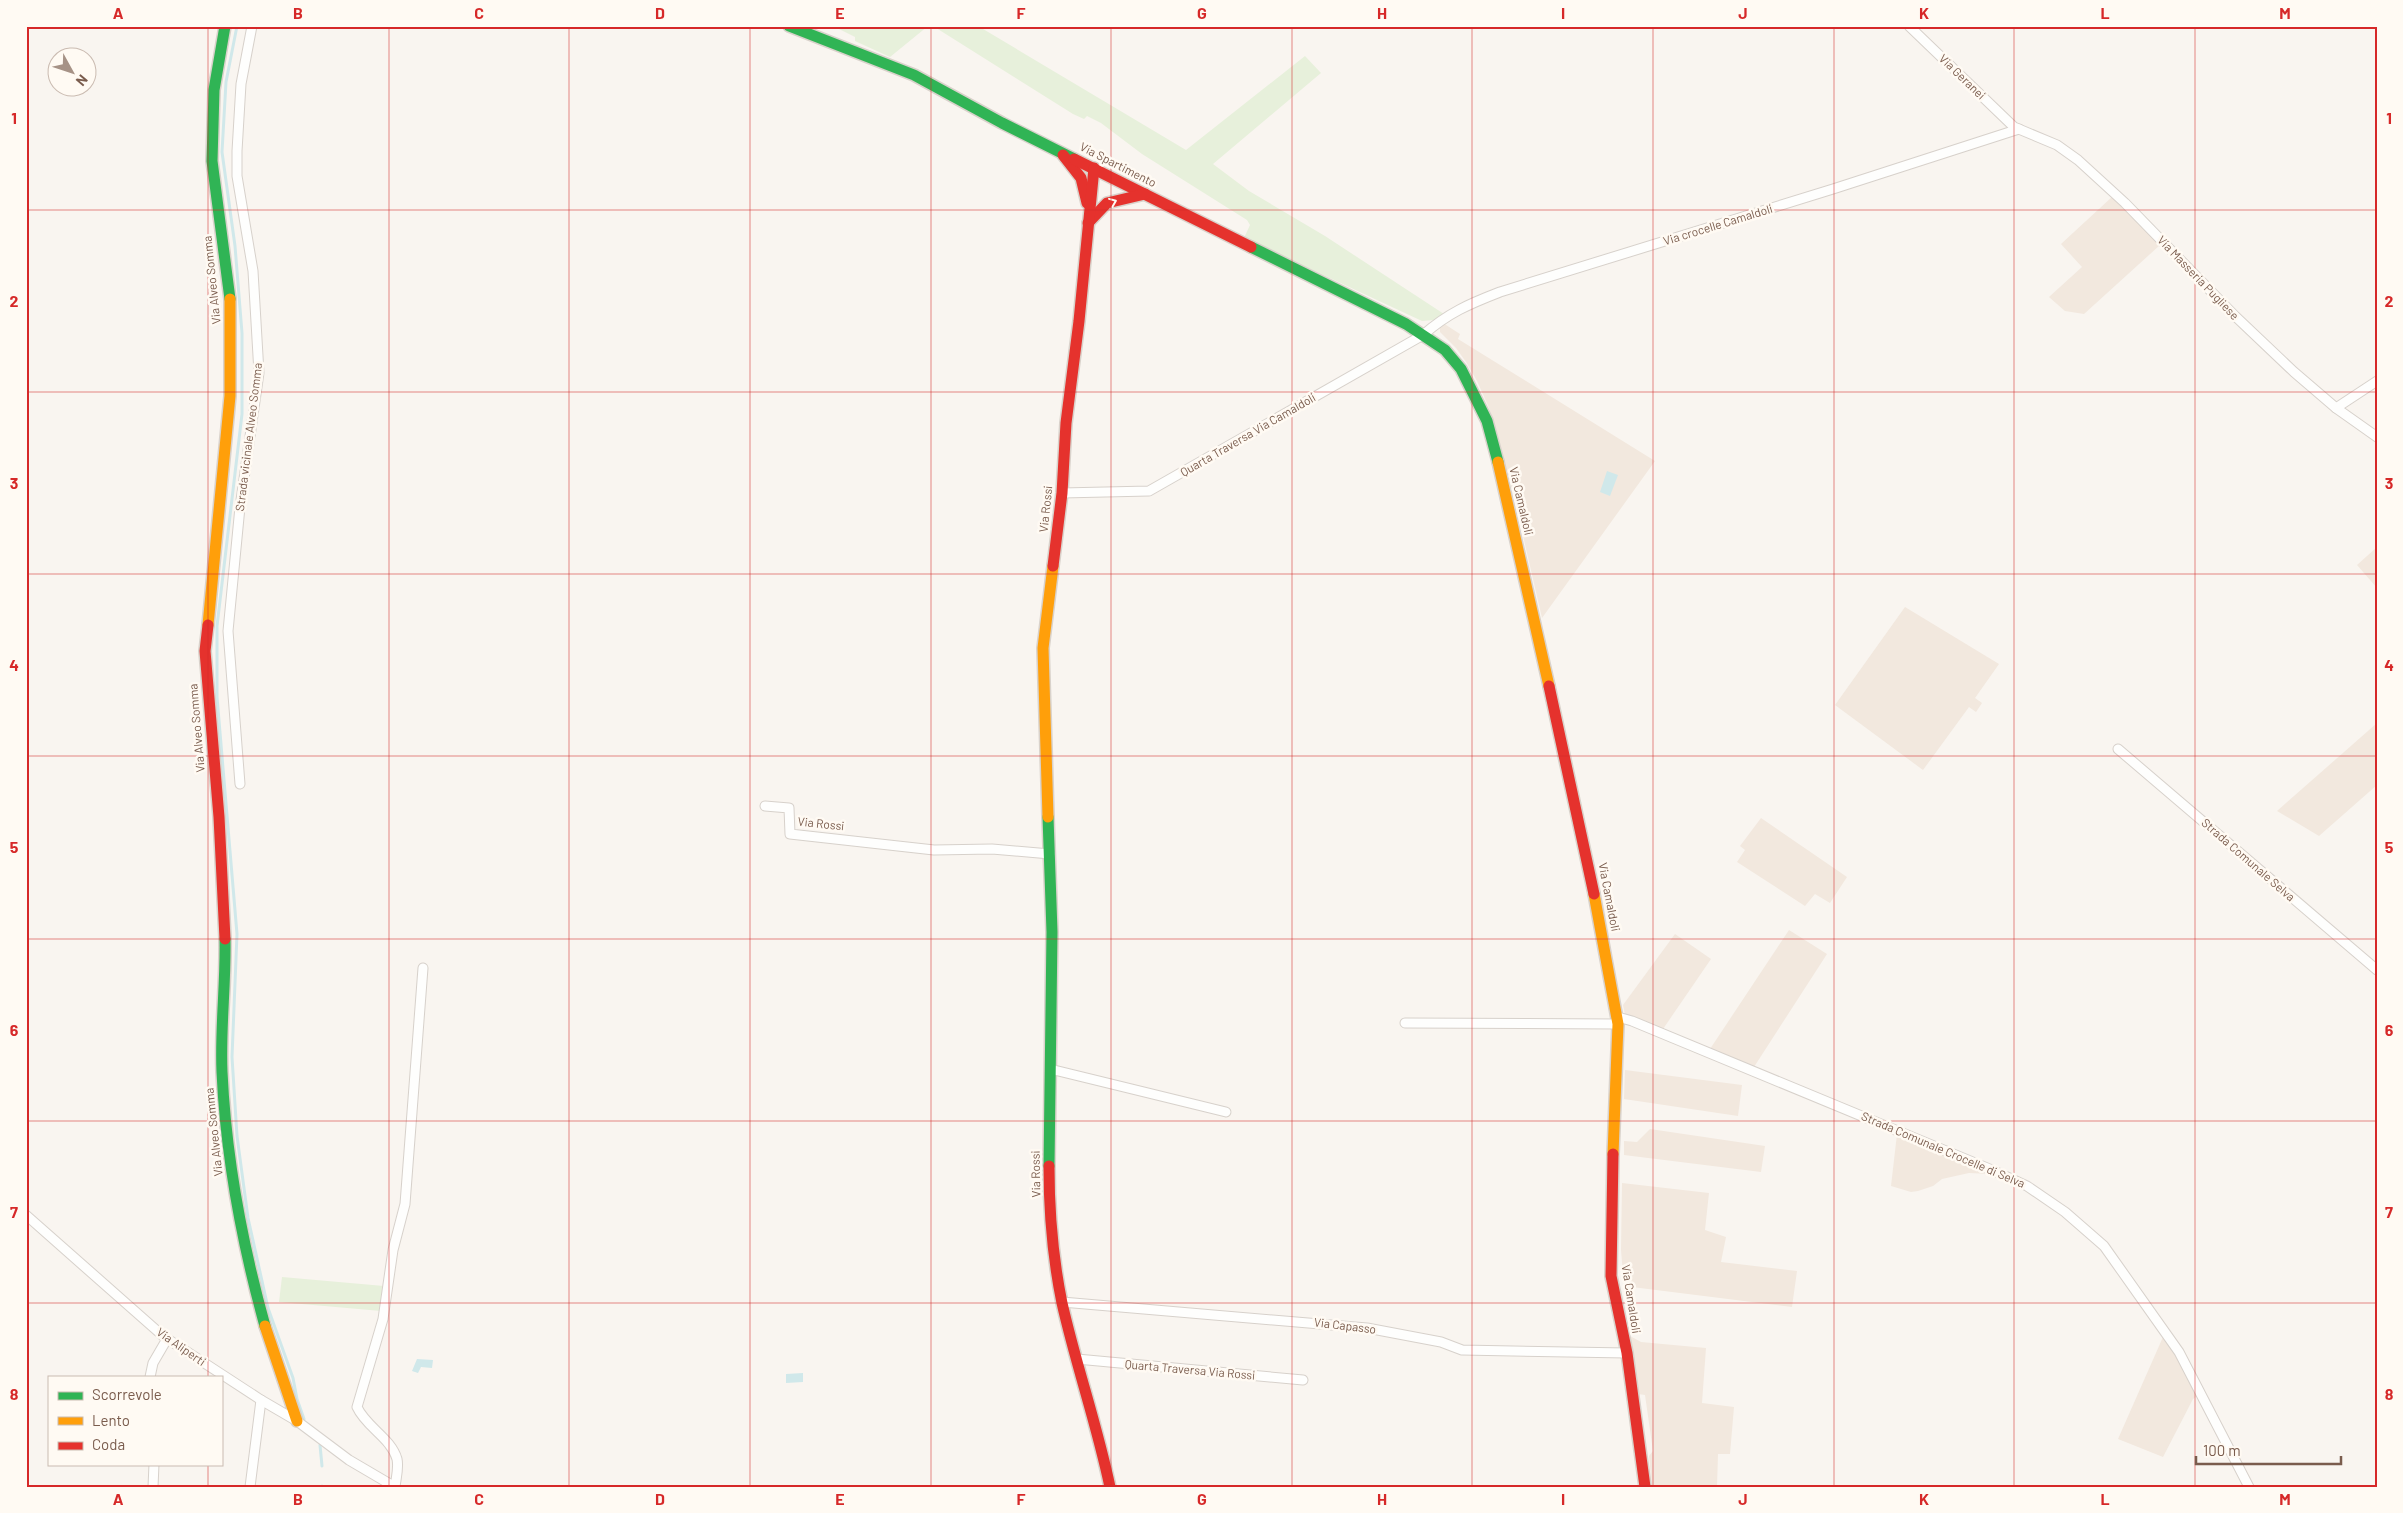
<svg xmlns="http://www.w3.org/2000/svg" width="2403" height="1513" viewBox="0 0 2403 1513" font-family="Barlow,sans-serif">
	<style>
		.residential { fill: #f2e8de }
		.green { fill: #e7f0db }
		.water { fill: #d0e8ea }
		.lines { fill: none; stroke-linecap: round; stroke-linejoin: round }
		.stream { stroke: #d0e8ea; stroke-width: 3 }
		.street-casing { stroke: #d7d1cb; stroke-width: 11 }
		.fast-casing { stroke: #d9d2cb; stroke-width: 14 }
		.slow-casing { stroke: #d9d2cb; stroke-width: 14 }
		.jam-casing { stroke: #d9d2cb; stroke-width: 14 }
		.street { stroke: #fefefd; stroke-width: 9 }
		.fast { stroke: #30b455; stroke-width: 11 }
		.slow { stroke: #ff9f0a; stroke-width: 11 }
		.jam { stroke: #e5322d; stroke-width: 11 }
		.oneway { stroke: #fffaf3 }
		.grid { fill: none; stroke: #d62828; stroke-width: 1; stroke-opacity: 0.55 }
		.labels { text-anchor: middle; stroke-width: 5; stroke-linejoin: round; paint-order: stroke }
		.street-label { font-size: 12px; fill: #7a5c4d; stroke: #fffaf3 }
		.neatline { fill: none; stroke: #d62828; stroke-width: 2 }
		.grid-label { font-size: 16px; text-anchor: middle; font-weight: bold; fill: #d62828 }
	</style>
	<rect width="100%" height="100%" fill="#f9f5f0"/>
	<g class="residential">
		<path d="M2112 197 2160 245 2084 314 2065 311 2049 297 2082 267 2061 244Z"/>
		<path d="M1443 323 1460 334 1458 339 1655 461 1542 618 1514 497 1489 408 1477 381 1466 362 1456 348 1440 332V326Z"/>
		<path d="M2377 547V588L2357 565Z"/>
		<path d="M1905 607 1999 664 1975 698 1982 703 1976 712 1969 707 1923 770 1835 705Z"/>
		<path d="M2377 723V785L2319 836 2277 811Z"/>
		<path d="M1761 818 1847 877 1830 903 1815 894 1805 906 1737 862 1745 850 1740 846Z"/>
		<path d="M1789 930 1827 954 1754 1067 1710 1049Z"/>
		<path d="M1675 934 1711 959 1663 1029 1625 1015 1623 1005Z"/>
		<path d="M1625 1070 1742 1085 1738 1116 1624 1099Z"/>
		<path d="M1650 1129 1765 1146 1761 1172 1624 1155V1141L1637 1142Z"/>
		<path d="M1897 1134 1990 1174 1969 1173 1942 1179 1933 1186 1918 1191 1911 1192 1891 1186Z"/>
		<path d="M1622 1183 1709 1193 1705 1230 1726 1237 1721 1262 1797 1271 1792 1307 1624 1286 1621 1250Z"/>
		<path d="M1630 1336 1641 1342 1706 1348 1702 1403 1734 1407 1730 1454H1718L1717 1487H1652L1649 1456 1653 1451 1645 1395 1638 1394Z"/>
		<path d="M2163 1337 2175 1354 2197 1396 2193 1399 2163 1457 2118 1439Z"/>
	</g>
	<g class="green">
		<path d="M838 26H928L890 57 855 41V37L837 28Z"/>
		<path d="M933 26H978L1186 150 1305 56 1321 73 1213 164 1249 191 1325 236 1444 314 1435 320 1422 321 1244 238 1250 225 1247 220 1142 154 1101 123 1087 116 1084 119 1073 114Z"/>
		<path d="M282 1277 384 1286 381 1311 279 1302Z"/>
	</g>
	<g class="water">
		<path d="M1607 471 1618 475 1610 496 1600 492Z"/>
		<path d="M417 1359 433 1360 432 1368 421 1367 418 1373 412 1371Z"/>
		<path d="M803 1373V1382L786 1383V1374Z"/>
	</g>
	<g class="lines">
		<g class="stream">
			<path d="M237 26 226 82 222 152 235 246 242 333V414L217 626V697L237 934 232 1057 237 1136 248 1218 268 1308 293 1378 297 1399 304 1419"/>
			<path d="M320 1445 322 1466"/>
			<path d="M322 1487V1486"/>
		</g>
		<defs>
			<g id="street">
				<path d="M1909 26 2014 127 2057 145 2078 160 2125 203 2235 316 2294 372 2336 408 2377 437"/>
				<path d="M2336 408 2377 381"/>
				<path d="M1062 493 1149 491 1423 335C1448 313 1469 304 1500 292L1833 189 2019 129"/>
				<path d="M2118 749 2377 970"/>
				<path d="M240 784 228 631 240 507 259 373 253 271 237 176V151L241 84 252 26"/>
				<path d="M765 806 789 808 790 834 934 850 992 849 1050 854"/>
				<path d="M1618 1017 1632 1021 1992 1170 2027 1186 2065 1212 2104 1246 2179 1352 2249 1487"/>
				<path d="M1405 1023 1618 1024"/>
				<path d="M1050 1069 1226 1112"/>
				<path d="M26 1215 163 1336 261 1400 297 1421 349 1460 395 1487"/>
				<path d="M1062 1302 1367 1328 1441 1342 1462 1350 1627 1353"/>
				<path d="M1077 1359 1303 1380"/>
				<path d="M150 1377 153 1363 167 1339"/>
				<path d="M153 1487 154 1464"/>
				<path d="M250 1487 261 1400"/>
				<path d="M395 1487C396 1478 399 1468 397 1459 391 1438 366 1427 357 1407L383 1319 393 1250 405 1204 423 968"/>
			</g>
			<g id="fast">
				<path d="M225 26 214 90 212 161 230 299"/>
				<path d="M789 26 914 75 1002 123 1074 159"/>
				<path d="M1251 247 1406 324 1445 350 1461 369 1487 421 1498 462"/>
				<path d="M1048 817 1052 932 1049 1166"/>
				<path d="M225 939C226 984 220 1028 222 1072 226 1159 242 1243 265 1326"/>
			</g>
			<g id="slow">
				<path d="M1498 462 1549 686"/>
				<path d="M208 625 230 396V299"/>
				<path d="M1048 817 1043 648 1053 566"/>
				<path d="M1594 894 1618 1024 1613 1154"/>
				<path d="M265 1326 297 1421"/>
			</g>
			<g id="jam">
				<path d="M1063 155 1081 178 1087 203"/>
				<path d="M1074 159 1251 247"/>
				<path d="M1088 223 1107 203 1145 194"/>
				<path d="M1053 566 1062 493 1066 423 1079 321 1094 168"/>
				<path d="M208 625 205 651 219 817 225 939"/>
				<path d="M1549 686 1594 894"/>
				<path d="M1613 1154 1611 1276 1627 1353 1645 1487"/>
				<path d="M1049 1166C1049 1211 1053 1259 1062 1303 1076 1365 1097 1425 1110 1487"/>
			</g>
		</defs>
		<use href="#street" class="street-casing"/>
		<use href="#fast" class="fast-casing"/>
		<use href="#slow" class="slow-casing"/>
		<use href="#jam" class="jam-casing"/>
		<use href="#street" class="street"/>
		<use href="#fast" class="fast"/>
		<use href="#slow" class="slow"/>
		<use href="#jam" class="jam"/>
	</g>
	<defs><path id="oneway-chevron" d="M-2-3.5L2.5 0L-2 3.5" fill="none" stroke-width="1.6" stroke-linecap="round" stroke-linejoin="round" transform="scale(1.25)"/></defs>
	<use class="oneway" href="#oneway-chevron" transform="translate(1113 202) rotate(-22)"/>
	<path class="grid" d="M208 26V1377M389 26V1487M569 26V1487M750 26V1487M931 26V1487M1111 26V1487M1292 26V1487M1472 26V1487M1653 26V1487M1834 26V1487M2014 26V1487M2195 26V1487M26 210H2377M26 392H2377M26 574H2377M26 756H2377M26 939H2377M26 1121H2377M26 1303H2377M208 1464V1487"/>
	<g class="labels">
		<g class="street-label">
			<text transform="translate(1962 77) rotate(44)" y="4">Via Geranei</text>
			<text transform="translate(1118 165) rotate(27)" y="4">Via Spartimento</text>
			<text transform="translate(1718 225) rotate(-17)" y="4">Via crocelle Camaldoli</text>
			<text transform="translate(2198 278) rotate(46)" y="4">Via Masseria Pugliese</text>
			<text transform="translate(212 280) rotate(-96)" y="4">Via Alveo Somma</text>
			<text transform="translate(1248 435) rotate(-30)" y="4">Quarta Traversa Via Camaldoli</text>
			<text transform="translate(249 437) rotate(-83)" y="4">Strada vicinale Alveo Somma</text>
			<text transform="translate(1521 501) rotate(77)" y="4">Via Camaldoli</text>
			<text transform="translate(1046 509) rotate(-84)" y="4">Via Rossi</text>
			<text transform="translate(197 728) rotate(-95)" y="4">Via Alveo Somma</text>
			<text transform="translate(821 824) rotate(6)" y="4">Via Rossi</text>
			<text transform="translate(2248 860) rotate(41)" y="4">Strada Comunale Selva</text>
			<text transform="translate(1609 897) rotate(79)" y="4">Via Camaldoli</text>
			<text transform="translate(214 1132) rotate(-96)" y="4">Via Alveo Somma</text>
			<text transform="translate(1943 1150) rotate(23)" y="4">Strada Comunale Crocelle di Selva</text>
			<text transform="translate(1036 1174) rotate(-91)" y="4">Via Rossi</text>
			<text transform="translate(1631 1299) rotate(81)" y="4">Via Camaldoli</text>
			<text transform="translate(1345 1326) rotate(7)" y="4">Via Capasso</text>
			<text transform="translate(181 1347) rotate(35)" y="4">Via Aliperti</text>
			<text transform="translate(1190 1370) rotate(5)" y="4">Quarta Traversa Via Rossi</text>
		</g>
	</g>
	<rect width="2403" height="1513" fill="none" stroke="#fffaf3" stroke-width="55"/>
	<rect x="48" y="1376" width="175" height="90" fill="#fffaf3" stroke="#cabbb1"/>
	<rect x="58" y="1392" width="25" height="8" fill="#30b455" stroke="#cabbb1"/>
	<text x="92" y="1400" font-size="15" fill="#7a5c4d">Scorrevole</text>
	<rect x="58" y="1417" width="25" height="8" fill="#ff9f0a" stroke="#cabbb1"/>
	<text x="92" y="1426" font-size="15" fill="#7a5c4d">Lento</text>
	<rect x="58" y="1442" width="25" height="8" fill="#e5322d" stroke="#cabbb1"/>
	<text x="92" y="1450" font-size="15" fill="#7a5c4d">Coda</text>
	<g transform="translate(72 72) rotate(130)"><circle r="24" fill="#fffaf3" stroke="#cabbb1"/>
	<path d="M0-4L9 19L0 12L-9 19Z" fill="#a69286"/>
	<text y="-8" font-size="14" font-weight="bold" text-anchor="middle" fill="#7a5c4d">N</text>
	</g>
	<path d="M2196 1456v8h145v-8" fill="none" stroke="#7a5c4d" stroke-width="2.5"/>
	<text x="2203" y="1456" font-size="15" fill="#7a5c4d" stroke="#fffaf3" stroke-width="4" paint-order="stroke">100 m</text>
	<rect x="28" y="28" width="2348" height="1458" class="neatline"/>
	<g class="grid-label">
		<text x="118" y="19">A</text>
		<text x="298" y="19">B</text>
		<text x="479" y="19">C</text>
		<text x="660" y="19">D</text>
		<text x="840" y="19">E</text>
		<text x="1021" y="19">F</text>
		<text x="1202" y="19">G</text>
		<text x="1382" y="19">H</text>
		<text x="1563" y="19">I</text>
		<text x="1743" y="19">J</text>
		<text x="1924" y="19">K</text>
		<text x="2105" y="19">L</text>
		<text x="2285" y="19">M</text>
		<text x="14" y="124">1</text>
		<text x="2389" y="124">1</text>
		<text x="14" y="307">2</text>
		<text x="2389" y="307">2</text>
		<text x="14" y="489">3</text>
		<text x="2389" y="489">3</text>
		<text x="14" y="671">4</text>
		<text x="2389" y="671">4</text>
		<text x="14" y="853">5</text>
		<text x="2389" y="853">5</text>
		<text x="14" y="1036">6</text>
		<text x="2389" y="1036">6</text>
		<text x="14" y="1218">7</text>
		<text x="2389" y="1218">7</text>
		<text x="14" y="1400">8</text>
		<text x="2389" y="1400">8</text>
		<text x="118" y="1505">A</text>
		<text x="298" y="1505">B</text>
		<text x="479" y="1505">C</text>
		<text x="660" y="1505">D</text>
		<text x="840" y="1505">E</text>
		<text x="1021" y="1505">F</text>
		<text x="1202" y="1505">G</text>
		<text x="1382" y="1505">H</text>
		<text x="1563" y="1505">I</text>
		<text x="1743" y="1505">J</text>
		<text x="1924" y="1505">K</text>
		<text x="2105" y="1505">L</text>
		<text x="2285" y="1505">M</text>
	</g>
</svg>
